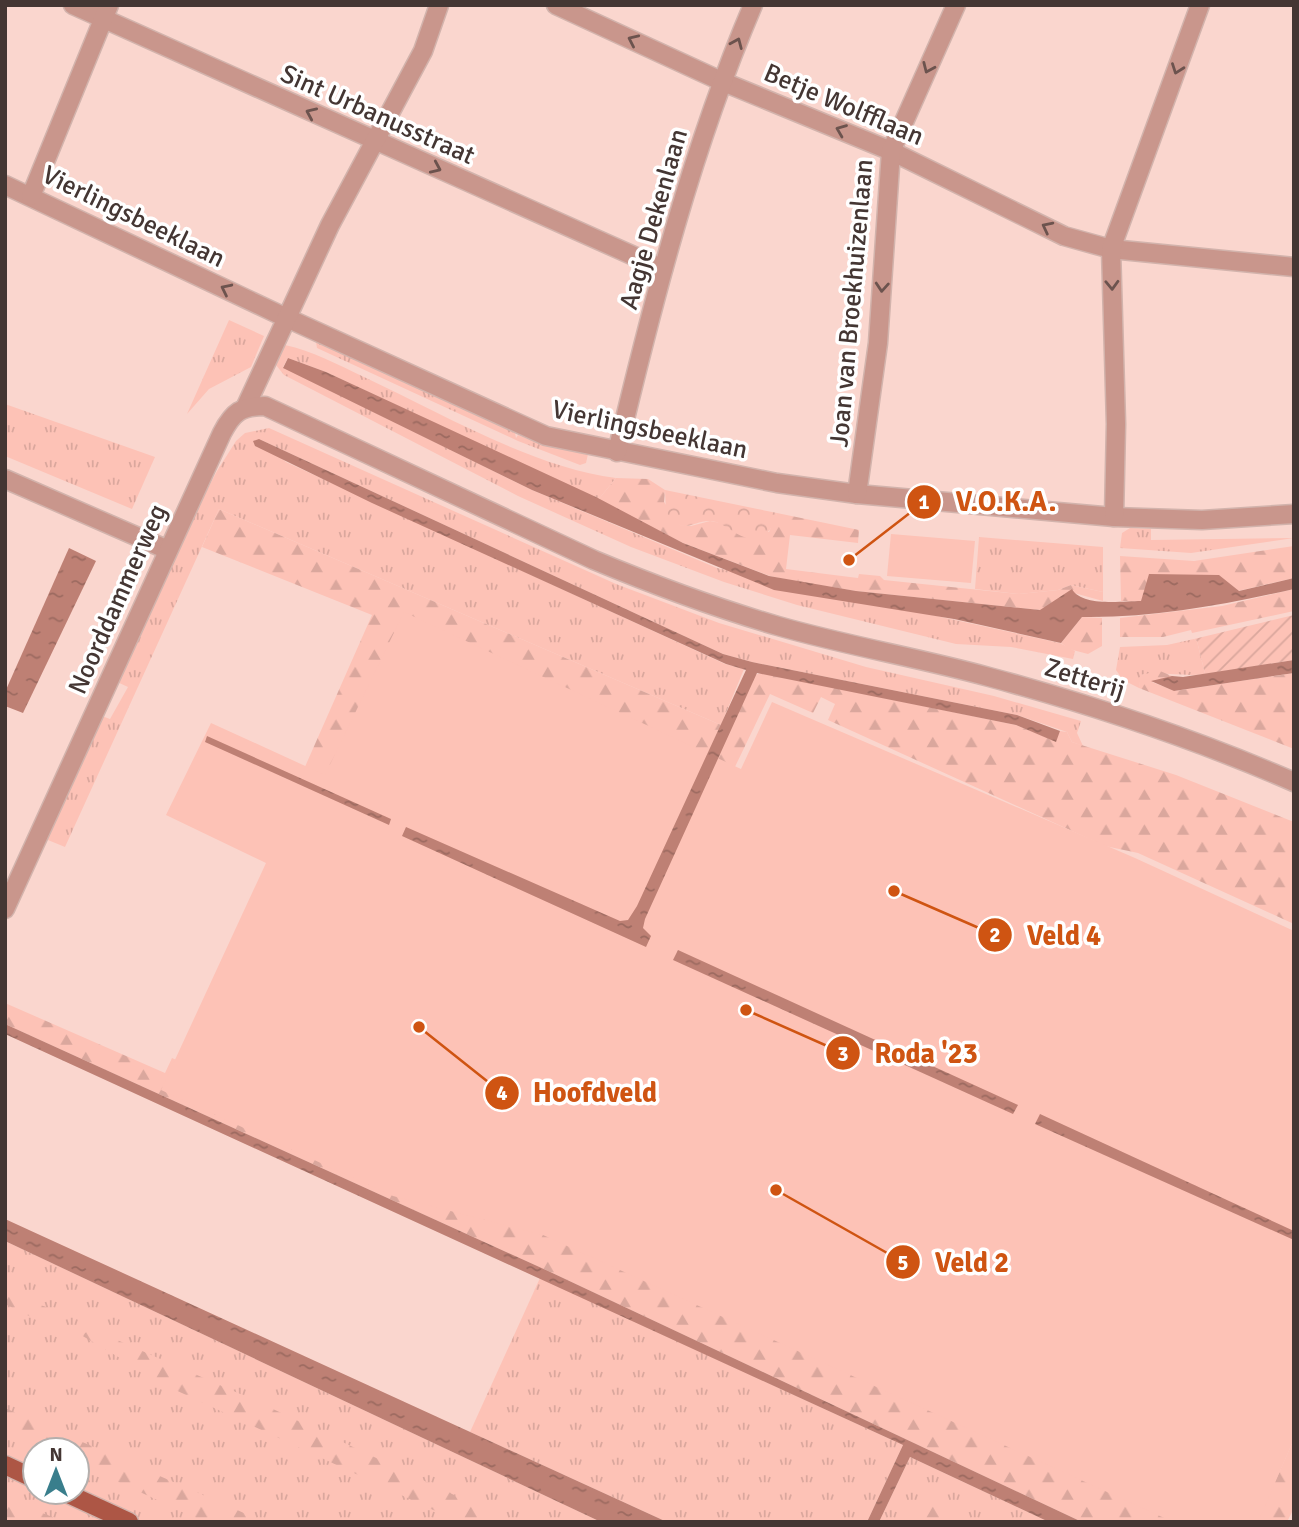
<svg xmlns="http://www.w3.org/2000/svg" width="1299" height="1527" viewBox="0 0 1299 1527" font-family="Signika,sans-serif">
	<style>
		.grass { fill: url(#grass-tufts); fill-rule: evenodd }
		.forest { fill: url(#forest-firs) }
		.park { fill: url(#park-crowns) }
		.garden { fill: url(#garden-furrows) }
		.pitch { fill: #fdc2b6 }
		.water { fill: url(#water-ripples) }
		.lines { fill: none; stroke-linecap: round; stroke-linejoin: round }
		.minor-casing { stroke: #d2b3ac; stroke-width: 21 }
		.tertiary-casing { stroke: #d2b3ac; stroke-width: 21 }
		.primary-casing { stroke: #d2b3ac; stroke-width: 21 }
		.minor { stroke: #c9968c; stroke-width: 18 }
		.tertiary { stroke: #c9968c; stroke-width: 18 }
		.primary { stroke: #ad5645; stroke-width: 18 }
		.oneway { stroke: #6c534e }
		.labels { text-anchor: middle; stroke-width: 7; stroke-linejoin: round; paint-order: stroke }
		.street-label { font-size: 26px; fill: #443633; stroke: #fff }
		.leader { fill: none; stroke: #cf5412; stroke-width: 2.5 }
		.callout-dot { fill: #cf5412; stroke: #fff; stroke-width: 2.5 }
		.mark-label { font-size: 21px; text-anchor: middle; font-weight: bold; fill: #fff }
		.callout-label { font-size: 28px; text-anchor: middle; font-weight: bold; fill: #cf5412; stroke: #fff; stroke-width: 7; stroke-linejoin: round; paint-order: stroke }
	</style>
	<defs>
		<pattern id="grass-tufts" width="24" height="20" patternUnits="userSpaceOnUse" patternTransform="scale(1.75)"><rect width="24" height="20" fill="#fdc2b6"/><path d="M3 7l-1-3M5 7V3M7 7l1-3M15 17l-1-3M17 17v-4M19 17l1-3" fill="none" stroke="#daa79d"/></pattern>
		<pattern id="forest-firs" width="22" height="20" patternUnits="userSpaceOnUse" patternTransform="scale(1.75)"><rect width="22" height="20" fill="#fdc2b6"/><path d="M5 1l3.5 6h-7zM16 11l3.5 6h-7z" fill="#daa79d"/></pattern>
		<pattern id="park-crowns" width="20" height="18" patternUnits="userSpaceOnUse" patternTransform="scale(1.75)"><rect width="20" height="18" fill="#fdc2b6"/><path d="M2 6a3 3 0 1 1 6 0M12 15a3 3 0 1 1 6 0" fill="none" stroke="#daa79d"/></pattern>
		<pattern id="garden-furrows" width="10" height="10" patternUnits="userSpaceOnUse" patternTransform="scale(1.75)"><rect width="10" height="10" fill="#fdc2b6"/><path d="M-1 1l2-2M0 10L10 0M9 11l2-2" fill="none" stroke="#daa79d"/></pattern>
		<pattern id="water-ripples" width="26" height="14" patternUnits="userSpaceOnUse" patternTransform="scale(1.75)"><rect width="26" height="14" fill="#be8074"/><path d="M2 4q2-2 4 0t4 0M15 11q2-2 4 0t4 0" fill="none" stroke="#9c6a60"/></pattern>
	</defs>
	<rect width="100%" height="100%" fill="#fad6ce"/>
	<g class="grass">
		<path d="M229 320 264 336 251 367 209 389 187 414Z"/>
		<path d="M316 342 515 433 516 438 518 435 546 446 588 454 586 463 580 465 518 441 317 348Z"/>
		<path d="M285 345C312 351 339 365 364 377 441 413 532 467 616 478L598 500 326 372 288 358 283 367 532 490 717 568 1060 643 1075 651 1073 659 1011 647 956 644 797 605 724 582 631 547 518 496 284 375 276 365Z"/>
		<path d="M5 404 155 457 132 509 5 456Z"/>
		<path d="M269 428 616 584 719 623 866 667 994 696 1081 721 1077 733 1083 746 1072 742 1067 732 1017 715 752 662 723 654 259 439 286 462 725 664 744 669 721 725 219 509 65 847 43 838 99 715 110 719 128 687 115 681 170 560 217 471 236 441 245 433Z"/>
		<path d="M1130 528 1151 529V540L1294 538 1191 553 1120 548 1122 533Z"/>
		<path d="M979 537 1103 547V592L1071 585 1058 590 1019 594 975 589Z"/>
		<path d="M1194 639 1197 641 1205 674C1182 677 1163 671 1141 675L1139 688 1123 680 1116 670 1120 647 1167 645Z"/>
		<path d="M5 1241 601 1522H5ZM35 1450H77V1492H35Z"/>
		<path d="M540 1278 903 1445 867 1522H667L470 1432Z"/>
		<path d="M910 1457 1049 1522H879Z"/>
	</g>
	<g class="forest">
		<path d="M616 478 648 479 665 490 664 502 680 525 691 526 710 521 769 532 777 513 859 530 858 543 790 535 786 569 858 578 859 574 880 576 884 580 1019 594 1058 590 1071 585 1103 592V601L1074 593 1072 590 1041 610 856 591 794 581 770 576 683 543 598 500Z"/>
		<path d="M219 509 721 725 673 828 328 791 304 769 372 615 202 547Z"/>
		<path d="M1294 546V578L1238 591 1218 575 1141 601H1121L1120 556 1194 561Z"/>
		<path d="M1294 589V611L1192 633 1191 630 1163 637H1120V618L1222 606Z"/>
		<path d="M1082 617 1102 618V646L1088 654 1069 649 1061 643Z"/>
		<path d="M1160 671 1172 676 1152 682 1175 691 1294 673V749L1139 688 1140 675Z"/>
		<path d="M762 673 1016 725 1055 741 1060 731 1067 732 1072 742 1176 775 1294 822V924L1138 853 1105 846 828 720 835 704 821 697 813 713 770 694 659 925 700 798 751 681 754 675Z"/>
		<path d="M5 1003 165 1073 172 1058 1201 1522H1082L546 1270 5 1024Z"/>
		<path d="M5 1293 58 1311 53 1328 5 1304Z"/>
		<path d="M92 1329 254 1400 511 1522H464L444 1515 169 1387 81 1335Z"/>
		<path d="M5 1408 253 1517 271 1522H205L77 1463V1450H49L5 1430Z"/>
		<path d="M1294 1439V1508L1287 1522H1257Z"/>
		<path d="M5 1498 65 1522H15L5 1518Z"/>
		<path d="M923 1498 972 1522H912Z"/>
	</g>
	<path class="park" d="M665 490 777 513C774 527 767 538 751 539 737 537 728 526 716 522 695 516 684 540 666 512Z"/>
	<path class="garden" d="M1294 615V660L1205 674 1197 641 1194 639Z"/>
	<g class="pitch">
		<path d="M891 534 975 541 971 583 887 576Z"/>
		<path d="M404 612 741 769 772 702 1135 858 1294 931V1439L1258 1522H1173L543 1235 393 1196 161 1090 266 863 166 815 211 723 325 775Z"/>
	</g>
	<g class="water">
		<path d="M288 358 326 372 596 497 683 543 769 576 856 591 1040 610 1072 589C1082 607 1122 601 1141 601L1149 574 1219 575 1239 591 1294 578V589C1223 605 1155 618 1082 617L1061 643 954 619 774 590 532 490 283 368Z"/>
		<path d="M259 439 723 654 752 662 1017 715 1060 731 1056 742 1016 725 757 673 645 919 643 928 651 936 646 947 402 836 406 827 620 921 628 920 637 906 746 670 726 664 372 503 255 446 253 441Z"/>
		<path d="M69 548 96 561 23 713 5 706V692Z"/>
		<path d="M1294 660V673L1174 691 1151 681 1172 676 1183 677Z"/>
		<path d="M207 736 391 819 389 825 205 742Z"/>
		<path d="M678 950 1018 1105 1013 1114 673 960Z"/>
		<path d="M5 1024 546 1270 1082 1522H1049L910 1457 879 1522H867L903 1445 5 1034Z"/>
		<path d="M1040 1114 1294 1231V1240L1035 1124Z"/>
		<path d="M5 1219 667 1522H601L5 1241Z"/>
	</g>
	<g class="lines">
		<defs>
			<g id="minor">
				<path d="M73 5 663 269"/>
				<path d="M556 5 721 81 891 151 1064 236 1111 249 1294 267"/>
				<path d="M5 185 276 313 546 436 777 483 857 494 1114 517 1202 520 1294 514"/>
				<path d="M31 196 109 5"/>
				<path d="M246 406 330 225 423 51 439 5"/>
				<path d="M617 452C653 301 692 148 753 5"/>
				<path d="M5 479 168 550"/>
				<path d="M857 494 878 343 891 151 956 5"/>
				<path d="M1114 517 1116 424 1111 249 1200 5"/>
			</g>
			<path id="tertiary" d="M5 909 222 433C233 412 241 406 265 406L594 560C654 585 716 608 778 626 848 646 920 658 989 677 1093 705 1195 739 1294 782"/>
			<g id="primary">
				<path d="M5 1465 35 1479"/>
				<path d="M64 1492 129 1522"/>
			</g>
		</defs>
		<use href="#minor" class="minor-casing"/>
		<use href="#tertiary" class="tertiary-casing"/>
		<use href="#primary" class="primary-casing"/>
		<use href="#minor" class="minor"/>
		<use href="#tertiary" class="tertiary"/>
		<use href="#primary" class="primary"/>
	</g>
	<defs><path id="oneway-chevron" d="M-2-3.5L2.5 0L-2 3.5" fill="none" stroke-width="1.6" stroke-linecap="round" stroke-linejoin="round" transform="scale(1.75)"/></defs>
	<g class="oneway">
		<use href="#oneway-chevron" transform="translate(633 40) rotate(-155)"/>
		<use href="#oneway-chevron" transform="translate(737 43) rotate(-67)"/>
		<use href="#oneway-chevron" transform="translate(928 68) rotate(114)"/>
		<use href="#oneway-chevron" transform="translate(1177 69) rotate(110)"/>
		<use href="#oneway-chevron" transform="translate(311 113) rotate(-156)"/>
		<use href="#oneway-chevron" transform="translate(841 130) rotate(-158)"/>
		<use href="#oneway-chevron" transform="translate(436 168) rotate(24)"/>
		<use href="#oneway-chevron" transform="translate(1047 227) rotate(-153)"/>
		<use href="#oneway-chevron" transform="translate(1112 285) rotate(88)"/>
		<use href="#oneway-chevron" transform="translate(882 287) rotate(94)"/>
		<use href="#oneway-chevron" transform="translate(226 289) rotate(-154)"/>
	</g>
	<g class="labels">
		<g class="street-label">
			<text transform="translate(844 104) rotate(23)" y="9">Betje Wolfflaan</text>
			<text transform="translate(378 114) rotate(24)" y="9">Sint Urbanusstraat</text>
			<text transform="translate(134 216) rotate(26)" y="9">Vierlingsbeeklaan</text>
			<text transform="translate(653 219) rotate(-74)" y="9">Aagje Dekenlaan</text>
			<text transform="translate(851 303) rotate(-85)" y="9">Joan van Broekhuizenlaan</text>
			<text transform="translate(650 429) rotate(12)" y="9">Vierlingsbeeklaan</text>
			<text transform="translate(117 599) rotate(-66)" y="9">Noorddammerweg</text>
			<text transform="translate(1085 678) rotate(17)" y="9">Zetterij</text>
		</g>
	</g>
	<path class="leader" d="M849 560L924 502M894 891L995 935M746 1010L843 1053M419 1027L502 1093M776 1190L903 1262"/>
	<g class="callout-dot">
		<circle cx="849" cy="560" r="7"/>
		<circle cx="894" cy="891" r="7"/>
		<circle cx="746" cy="1010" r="7"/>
		<circle cx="419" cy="1027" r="7"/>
		<circle cx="776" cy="1190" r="7"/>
		<circle cx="924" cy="502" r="18"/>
		<circle cx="995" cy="935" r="18"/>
		<circle cx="843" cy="1053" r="18"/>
		<circle cx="502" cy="1093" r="18"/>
		<circle cx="903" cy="1262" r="18"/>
	</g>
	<g class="mark-label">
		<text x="924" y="509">1</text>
		<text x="995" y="942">2</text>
		<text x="843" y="1061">3</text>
		<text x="502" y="1100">4</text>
		<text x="903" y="1270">5</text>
	</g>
	<g class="callout-label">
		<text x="1006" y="511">V.O.K.A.</text>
		<text x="1064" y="945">Veld 4</text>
		<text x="926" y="1063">Roda '23</text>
		<text x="595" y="1102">Hoofdveld</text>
		<text x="972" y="1272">Veld 2</text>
	</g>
	<rect width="1299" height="1527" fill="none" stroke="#443633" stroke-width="14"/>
	<g transform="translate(56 1471)"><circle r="33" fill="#ffffff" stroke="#b4afad" stroke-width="2"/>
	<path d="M0-5L12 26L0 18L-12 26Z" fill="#397e8c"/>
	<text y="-10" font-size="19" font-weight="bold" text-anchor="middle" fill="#443633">N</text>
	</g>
</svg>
